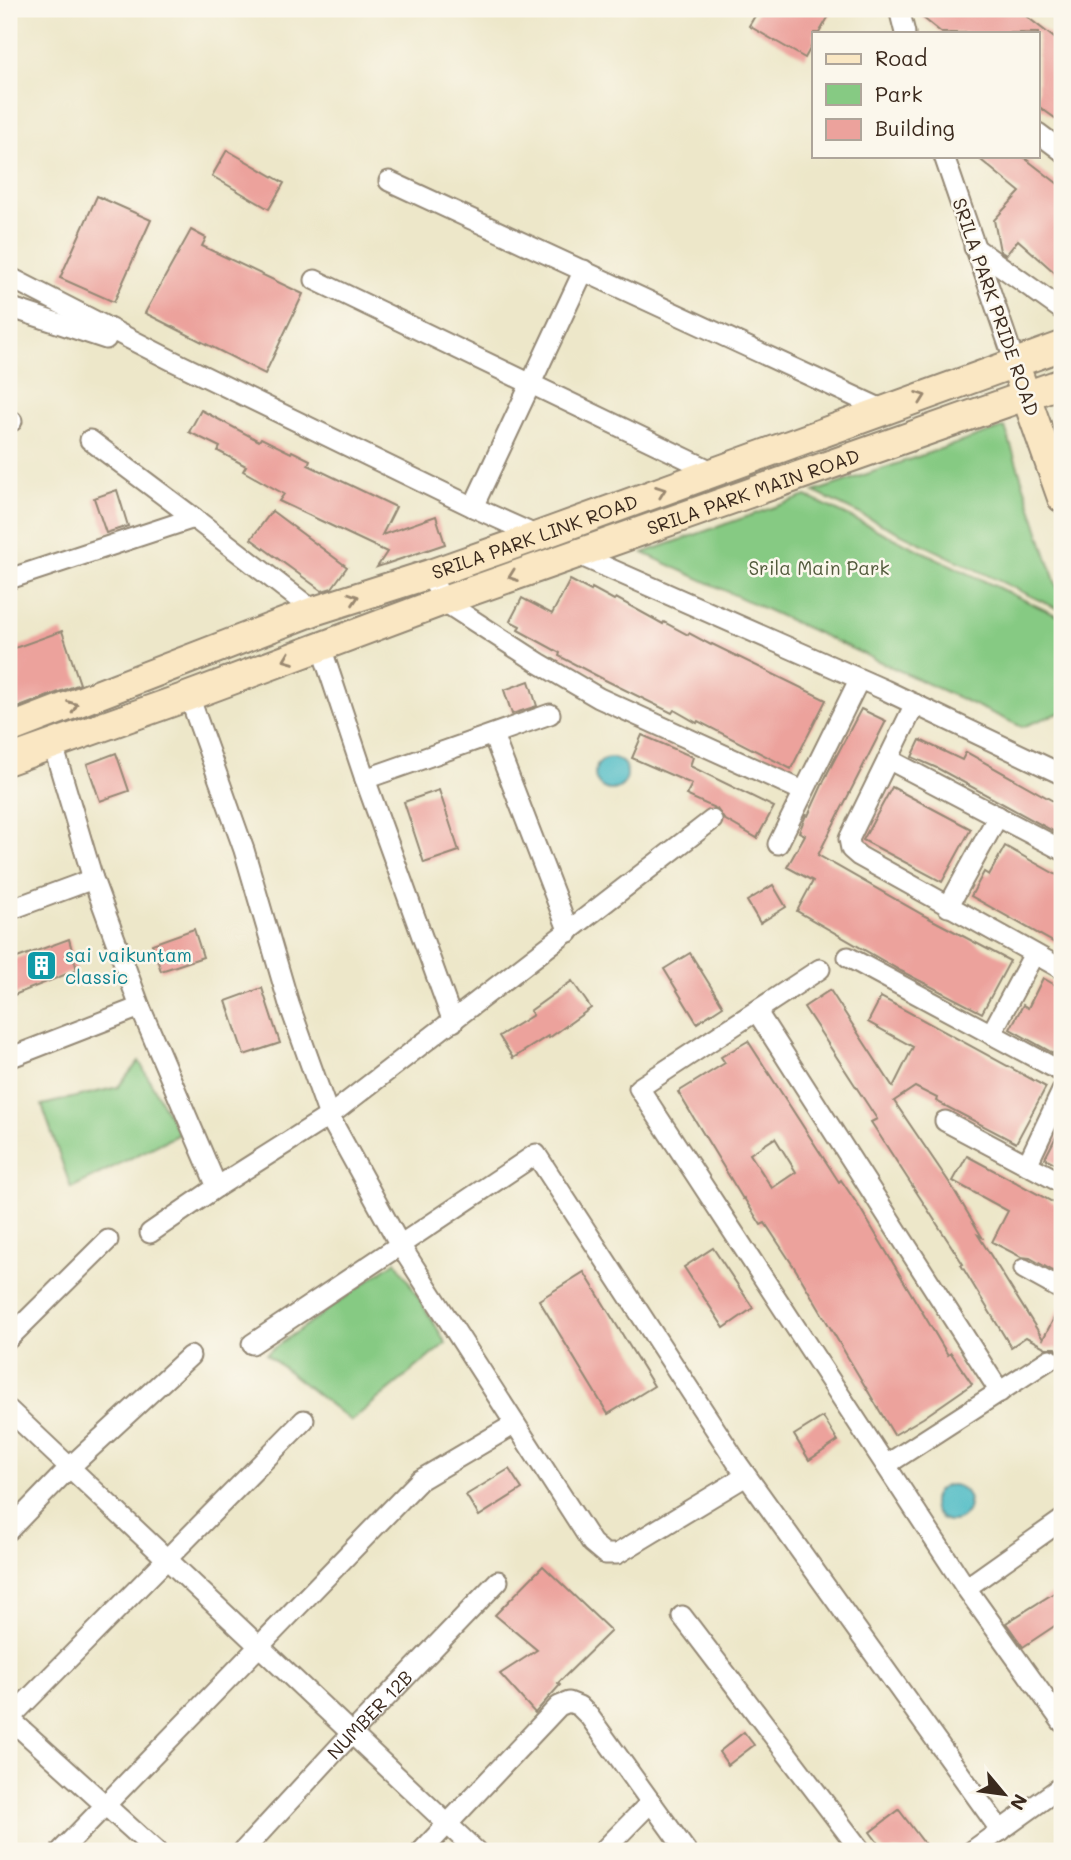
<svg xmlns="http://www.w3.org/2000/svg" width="1071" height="1860" viewBox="0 0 1071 1860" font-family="Mali,sans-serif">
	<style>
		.green { fill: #86ca83; stroke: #607a50; stroke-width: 2 }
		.water { fill: #4dbbc5; stroke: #447272; stroke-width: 2 }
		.building { fill: #eca29c; fill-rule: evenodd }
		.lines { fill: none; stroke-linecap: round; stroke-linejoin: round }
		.street-casing { stroke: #948874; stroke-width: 23 }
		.secondary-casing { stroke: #948874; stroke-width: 32 }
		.street { stroke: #fff; stroke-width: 19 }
		.secondary { stroke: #fae7c3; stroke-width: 28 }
		.oneway { stroke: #9a8870 }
		.labels { text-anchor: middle; stroke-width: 5; stroke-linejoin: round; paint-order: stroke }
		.street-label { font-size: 19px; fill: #3b2a1e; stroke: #fbf7ec }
		.park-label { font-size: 19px; fill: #525a3c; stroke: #fbf7ec }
		.culture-label { font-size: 19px; fill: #0d838f; stroke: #fbf7ec; text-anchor: start }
	</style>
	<rect width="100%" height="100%" fill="#fbf7ec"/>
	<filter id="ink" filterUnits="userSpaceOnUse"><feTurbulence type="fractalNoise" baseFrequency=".0143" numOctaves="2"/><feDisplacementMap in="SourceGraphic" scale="14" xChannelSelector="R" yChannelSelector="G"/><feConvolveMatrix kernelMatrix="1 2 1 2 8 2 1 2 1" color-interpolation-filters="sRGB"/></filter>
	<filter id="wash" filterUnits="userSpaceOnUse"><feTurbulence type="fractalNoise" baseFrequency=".00686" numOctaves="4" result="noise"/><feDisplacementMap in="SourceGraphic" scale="28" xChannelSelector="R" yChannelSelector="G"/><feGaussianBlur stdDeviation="1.57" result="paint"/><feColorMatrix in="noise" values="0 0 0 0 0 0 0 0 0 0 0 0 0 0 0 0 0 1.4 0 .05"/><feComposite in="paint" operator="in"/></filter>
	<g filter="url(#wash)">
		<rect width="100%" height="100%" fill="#ede7c9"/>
		<g class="green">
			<path d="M1005 427 1062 603V611L814 492Z"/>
			<path d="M806 496 1062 618V712L1022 727 643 553Z"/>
			<path d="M139 1061 179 1134 71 1188 42 1105 118 1087Z"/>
			<path d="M396 1261 446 1343 351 1421 266 1354Z"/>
		</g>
		<g class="water">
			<circle cx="611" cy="774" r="16"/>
			<circle cx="951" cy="1503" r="18"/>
		</g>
		<g id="blocks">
			<g class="building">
				<path d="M759 9H833L819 33H814V42L805 58 749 26Z"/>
				<path d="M912 9H1017L1062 44V123L1038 106V33H942Z"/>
				<path d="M227 150 284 183 269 209 212 176Z"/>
				<path d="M976 156H1022L1062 187V279L1018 240 1006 255 1000 251 994 220 1020 192Z"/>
				<path d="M97 196 151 220 114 302 60 278Z"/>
				<path d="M191 230 206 238 202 246 303 294 265 374 145 313Z"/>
				<path d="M201 410 259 441 261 438 291 453 292 451 310 460 308 465 396 507 382 535 436 516 445 544 377 567 387 552 279 501 284 494 243 471 246 466 218 451 220 447 189 432Z"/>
				<path d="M117 490 128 526 106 533 94 498Z"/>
				<path d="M272 511 347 567 332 588 322 591 251 539Z"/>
				<path d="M570 580 591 591 592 588 614 600 616 598 663 624 664 622 688 635 689 633 711 645 712 644 826 700 791 769 698 721 697 723 674 710 672 713 603 679 559 656 560 653 518 630 520 626 510 621 522 598 552 614Z"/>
				<path d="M62 631 80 684 9 711V650Z"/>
				<path d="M529 681 537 706 512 714 504 690Z"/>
				<path d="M861 709 886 721 818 855 925 916 1010 961 982 1013 901 971 797 911 813 881 787 867 805 835 799 832 806 815 808 816 828 772Z"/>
				<path d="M642 735 693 757 690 766 774 807 757 838 724 819 717 809 686 795 692 784 632 758Z"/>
				<path d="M920 740 962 760 966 752 1062 806V836L937 768 912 757Z"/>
				<path d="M116 753 129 791 100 801 87 764Z"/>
				<path d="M892 787 971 829 942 882 863 840Z"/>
				<path d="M439 790 459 851 424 863 404 802Z"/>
				<path d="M1005 846 1062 878V947L971 896 984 872 989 875Z"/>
				<path d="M773 885 786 907 760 923 747 901Z"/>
				<path d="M194 929 203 957 161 971 152 944Z"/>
				<path d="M69 939 77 970 9 997V961Z"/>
				<path d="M690 953 723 1006 697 1023 664 969Z"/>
				<path d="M1043 978 1062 989V1058L1010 1029 1023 1005 1028 1008Z"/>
				<path d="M572 981 591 1008 549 1038 548 1036 513 1058 499 1036 533 1015 530 1011Z"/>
				<path d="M262 988 280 1043 244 1055 226 1001Z"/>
				<path d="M830 990 893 1087 913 1047 868 1022 881 997 1046 1087 1016 1143 936 1101 937 1098 915 1087 894 1101 951 1185 982 1237 978 1235 1043 1339 1062 1303V1356L1056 1348H1046L1026 1337 1011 1347 961 1265 963 1264 871 1122 877 1119 804 1007Z"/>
				<path d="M748 1041 839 1182 841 1180 860 1208 948 1355 951 1353 972 1384 923 1418 894 1435 796 1270 765 1223 761 1225 744 1198 743 1199 678 1092 725 1063 721 1057ZM775 1138 796 1172 772 1188 750 1154Z"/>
				<path d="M1062 1125V1167L1045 1158Z"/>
				<path d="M967 1156 1062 1207V1276L1030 1258 1021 1257 992 1242 1008 1211 953 1181Z"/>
				<path d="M713 1248 753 1308 724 1328 684 1267Z"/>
				<path d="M584 1272 654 1386 608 1414 539 1300Z"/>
				<path d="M823 1417 838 1441 809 1460 794 1435Z"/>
				<path d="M509 1469 522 1489 479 1516 466 1495Z"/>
				<path d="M543 1566 611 1631 558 1683 560 1685 535 1713 500 1674 537 1650 495 1615Z"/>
				<path d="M1062 1588V1621L1023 1647 1006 1623Z"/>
				<path d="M744 1732 754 1745 728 1765 719 1752Z"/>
				<path d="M899 1810 930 1851H884L870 1832Z"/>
			</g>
		</g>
	</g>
	<g filter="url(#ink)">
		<use href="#blocks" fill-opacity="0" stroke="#948874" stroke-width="2"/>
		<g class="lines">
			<defs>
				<g id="street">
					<path d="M899 9 905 33"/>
					<path d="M1038 133 1062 151"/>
					<path d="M944 156 1015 363"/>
					<path d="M389 181 884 410"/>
					<path d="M974 247 1062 310"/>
					<path d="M9 277 171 360 473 507 542 538"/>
					<path d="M315 280 714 472"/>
					<path d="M9 307 106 339"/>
					<path d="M9 422 12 421"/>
					<path d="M473 507 584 270"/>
					<path d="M194 518 314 611"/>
					<path d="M572 552 885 690 1059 773H1062"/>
					<path d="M430 574 443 601 539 663 599 698 803 791"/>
					<path d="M9 579 194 518 90 440"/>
					<path d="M321 647 365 779 453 1022"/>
					<path d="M189 696 244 850 289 1004 329 1116 400 1245 592 1543 605 1554H617L746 1476"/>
					<path d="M915 704 849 839 851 849 859 856 1062 969"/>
					<path d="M493 735 569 932"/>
					<path d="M53 745 93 879 140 1007 217 1187 329 1116 712 820"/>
					<path d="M888 759 1062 850"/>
					<path d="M365 779 550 714"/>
					<path d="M778 844 859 680"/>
					<path d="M948 907 998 816"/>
					<path d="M9 910 93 879"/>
					<path d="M848 957 1062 1072"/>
					<path d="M820 969 639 1088 966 1588 1062 1722"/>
					<path d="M757 1012 1000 1392"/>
					<path d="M991 1034 1034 954"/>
					<path d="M9 1058 140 1007"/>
					<path d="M945 1121 1062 1183"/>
					<path d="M1027 1165 1062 1091"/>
					<path d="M150 1233 217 1187"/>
					<path d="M1024 1269 1062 1290"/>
					<path d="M9 1338 108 1240"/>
					<path d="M252 1344 536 1154 738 1464 1001 1831"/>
					<path d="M9 1410 476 1851"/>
					<path d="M886 1465 1050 1359"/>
					<path d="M9 1530 70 1467 190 1356"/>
					<path d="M966 1588 1062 1520"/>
					<path d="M682 1616 861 1851"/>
					<path d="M9 1718 156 1851"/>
					<path d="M9 1719 304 1420"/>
					<path d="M61 1851 420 1480 515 1424"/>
					<path id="s1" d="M243 1851 352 1733 498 1581"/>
					<path d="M422 1851 559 1706 569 1702 579 1706 589 1716 686 1851"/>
					<path d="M603 1851 651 1802"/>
					<path d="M972 1851 1062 1786"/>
				</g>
				<g id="secondary">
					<path d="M1020 379 1062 498"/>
					<path id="s2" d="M9 729 314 611 430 574 538 536 1062 346"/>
					<path id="s3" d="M9 760 189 696 443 601 1062 383"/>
				</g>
			</defs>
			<use href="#street" class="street-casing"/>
			<use href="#secondary" class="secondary-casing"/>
			<use href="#street" class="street"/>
			<use href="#secondary" class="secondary"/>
		</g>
		<defs><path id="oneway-chevron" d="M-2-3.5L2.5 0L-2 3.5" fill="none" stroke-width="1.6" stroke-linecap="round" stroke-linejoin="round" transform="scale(1.75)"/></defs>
		<g class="oneway">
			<use href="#oneway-chevron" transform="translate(921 397) rotate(-20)"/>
			<use href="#oneway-chevron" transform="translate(661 491) rotate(-20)"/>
			<use href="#oneway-chevron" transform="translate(513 576) rotate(160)"/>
			<use href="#oneway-chevron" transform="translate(354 598) rotate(-18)"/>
			<use href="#oneway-chevron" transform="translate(288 659) rotate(159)"/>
			<use href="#oneway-chevron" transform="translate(73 706) rotate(-21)"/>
		</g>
	</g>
	<defs>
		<symbol id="building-square" viewBox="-11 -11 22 22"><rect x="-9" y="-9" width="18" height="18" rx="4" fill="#0f9aa8" stroke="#fbf7ec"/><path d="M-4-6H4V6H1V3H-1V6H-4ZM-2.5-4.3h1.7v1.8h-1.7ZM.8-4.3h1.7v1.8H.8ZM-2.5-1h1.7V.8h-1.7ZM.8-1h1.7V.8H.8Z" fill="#fff"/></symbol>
	</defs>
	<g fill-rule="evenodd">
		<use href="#building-square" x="24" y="948" width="35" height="35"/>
	</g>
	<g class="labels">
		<g class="street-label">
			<text transform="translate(996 307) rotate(71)" y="7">SRILA PARK PRIDE ROAD</text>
			<text dy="7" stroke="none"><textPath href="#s3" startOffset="791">SRILA PARK MAIN ROAD</textPath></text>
			<text dy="7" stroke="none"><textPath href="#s2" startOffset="560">SRILA PARK LINK ROAD</textPath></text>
			<text dy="7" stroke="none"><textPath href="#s1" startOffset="186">NUMBER 12B</textPath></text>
		</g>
		<g class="park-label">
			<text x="819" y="575">Srila Main Park</text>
		</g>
		<g class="culture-label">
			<text x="65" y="962">sai vaikuntam<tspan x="65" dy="22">classic</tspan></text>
		</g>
	</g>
	<rect width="1071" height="1860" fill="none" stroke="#fbf7ec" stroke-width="35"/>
	<rect x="812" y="32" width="228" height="126" fill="#fbf7ec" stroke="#aea59a" stroke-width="2"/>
	<rect x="826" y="54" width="35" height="10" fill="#fae7c3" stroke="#aea59a" stroke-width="2"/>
	<text x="875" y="66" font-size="21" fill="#3b2a1e">Road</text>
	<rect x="826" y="84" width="35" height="21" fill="#86ca83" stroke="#aea59a" stroke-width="2"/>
	<text x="875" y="102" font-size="21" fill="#3b2a1e">Park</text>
	<rect x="826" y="119" width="35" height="21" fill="#eca29c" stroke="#aea59a" stroke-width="2"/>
	<text x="875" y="136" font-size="21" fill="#3b2a1e">Building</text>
	<g transform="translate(1004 1794) rotate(119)" stroke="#fbf7ec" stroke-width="5" paint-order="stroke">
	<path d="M0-5L12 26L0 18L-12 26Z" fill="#3b2a1e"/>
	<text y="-10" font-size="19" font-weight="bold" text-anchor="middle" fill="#3b2a1e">N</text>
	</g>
</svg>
